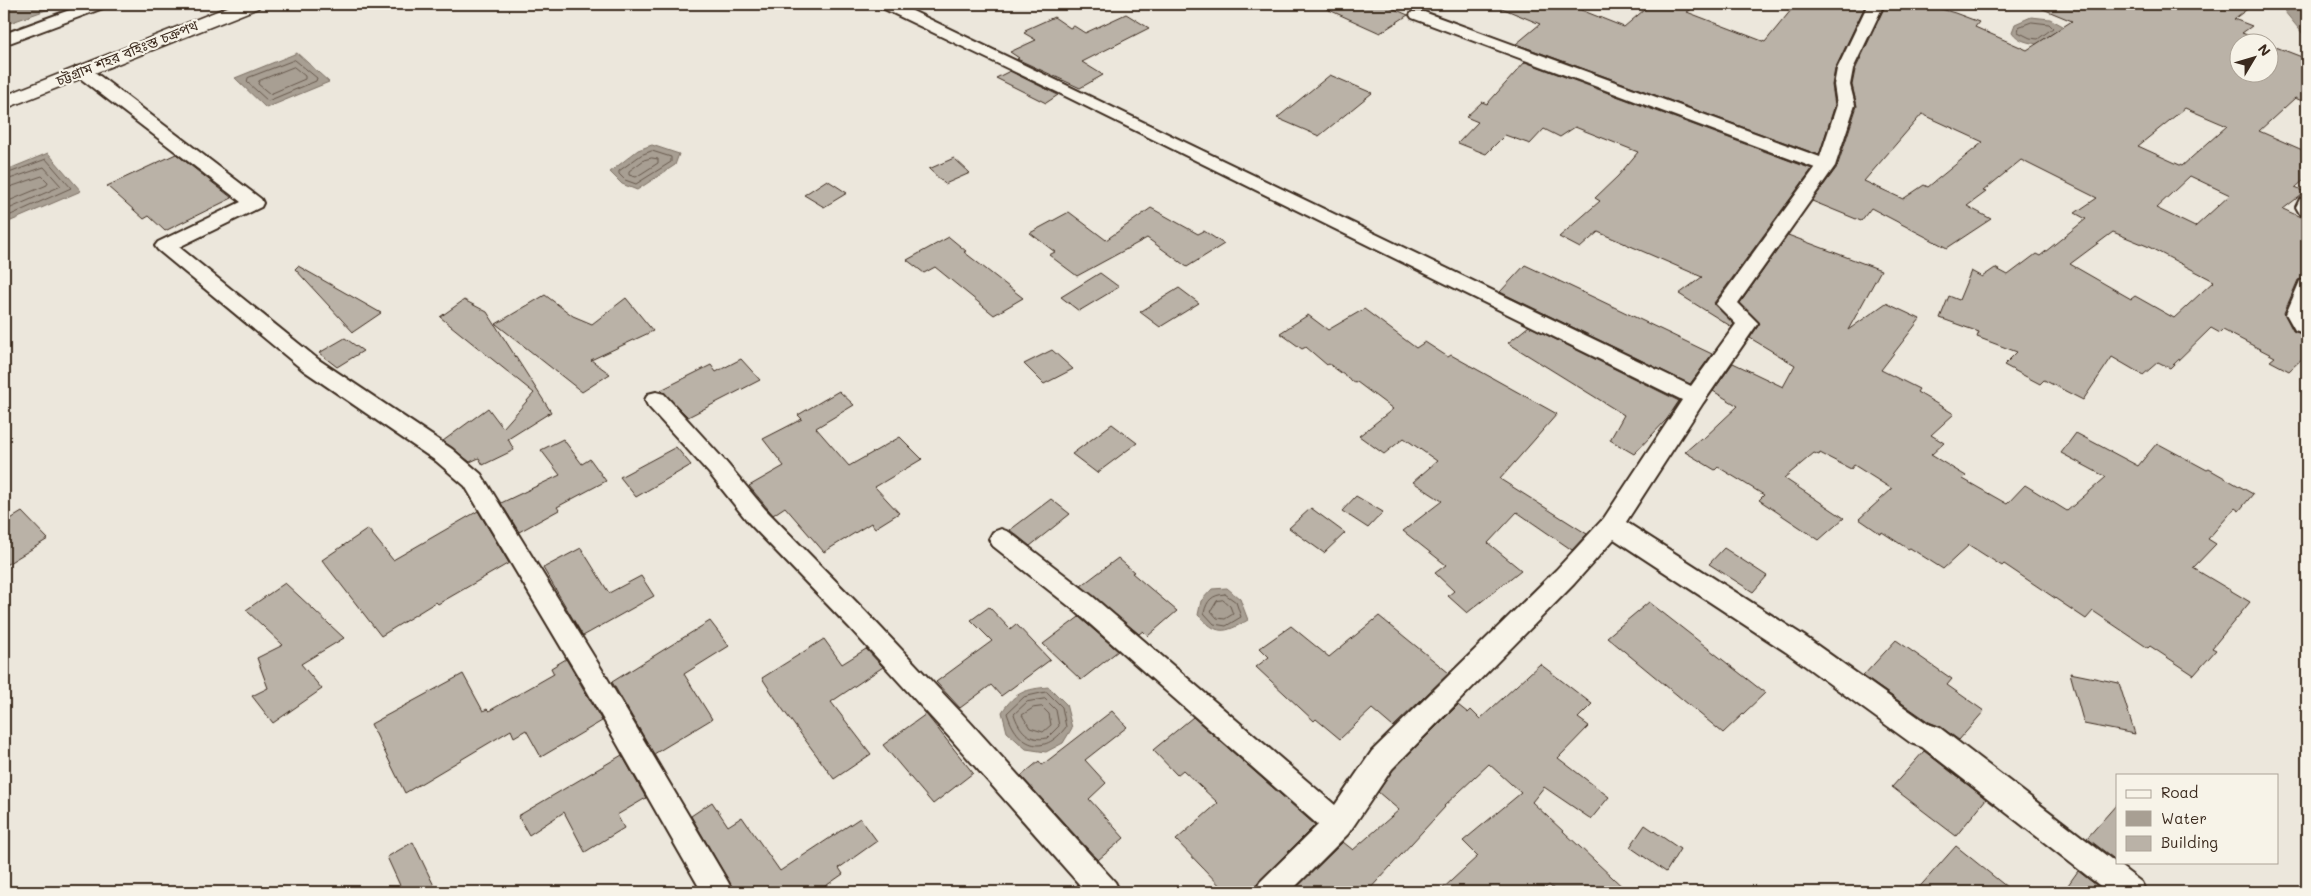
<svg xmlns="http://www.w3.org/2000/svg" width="2311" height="896" viewBox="0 0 2311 896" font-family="Mali,'Noto Sans Bengali',sans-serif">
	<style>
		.water { fill: #a89f93; stroke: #7c7064 }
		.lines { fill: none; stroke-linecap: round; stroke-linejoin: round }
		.shore { stroke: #67594d; stroke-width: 1 }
		.building { fill: #bab2a7; stroke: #3b2a1e; fill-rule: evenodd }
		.street-casing { stroke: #3b2a1e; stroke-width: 4 }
		.primary-casing { stroke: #3b2a1e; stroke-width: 3 }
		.street { fill: #f7f3e8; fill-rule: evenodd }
		.primary { fill: #f7f3e8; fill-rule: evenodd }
		.labels { text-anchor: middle; stroke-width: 4.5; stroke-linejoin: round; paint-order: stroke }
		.far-street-label { font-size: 14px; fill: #3b2a1e; stroke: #f7f3e8 }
	</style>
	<rect width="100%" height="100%" fill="#ece7dc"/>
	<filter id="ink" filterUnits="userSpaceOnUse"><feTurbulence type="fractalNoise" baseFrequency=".02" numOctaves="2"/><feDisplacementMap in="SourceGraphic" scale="10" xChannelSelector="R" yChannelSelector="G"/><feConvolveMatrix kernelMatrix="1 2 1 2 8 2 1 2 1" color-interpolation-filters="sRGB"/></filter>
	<g filter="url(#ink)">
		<g class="water">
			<path d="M4 4H63L4 25Z"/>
			<path d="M2297 4H2307V35L2303 34 2285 12Z"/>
			<path d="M2031 17 2050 19 2063 26 2039 44C2029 43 2018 41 2012 32L2015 24Z"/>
			<path d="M297 53 329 82 266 108 235 78Z"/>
			<path d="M652 145 679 154 675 165 637 190 622 184 610 172 638 150Z"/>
			<path d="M48 153 81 191 4 224V171Z"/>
			<path d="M1227 588 1240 599 1248 620C1223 634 1218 635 1198 615L1201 601 1212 589Z"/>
			<path d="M1049 687 1066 704 1072 728 1063 743 1046 752 1026 749 1007 732 1002 712C1015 692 1026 689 1049 687Z"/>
		</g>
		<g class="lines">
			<g class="shore">
				<path d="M2032 22 2049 24 2053 28 2038 39 2030 38 2018 32 2019 27Z"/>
				<path d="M295 60 317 78 316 81 268 101 247 82 248 78Z"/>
				<path d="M294 67 305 76V79L270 94 258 84 259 81Z"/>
				<path d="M652 151 671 157V162L636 184 625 180 619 174V171L641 155Z"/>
				<path d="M652 158 658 159V163L636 177 629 175V171L644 160Z"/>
				<path d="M4 175 46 159 71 188 4 218"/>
				<path d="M4 181 44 167 61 186 4 211"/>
				<path d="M4 189 42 176 48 182 47 185 4 203"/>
				<path d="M1225 594 1236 602 1241 617 1226 626 1214 624 1204 613C1207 600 1212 595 1225 594Z"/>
				<path d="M1223 600 1230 606 1233 614 1225 619 1217 618 1211 611 1217 601Z"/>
				<path d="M1047 692 1062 707 1066 727C1043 758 1017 746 1007 713L1024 697Z"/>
				<path d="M1045 699 1056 710 1059 726 1047 738C1029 742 1019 730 1014 714L1027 702Z"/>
				<path d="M1042 707 1049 714 1051 725 1043 732 1030 728 1022 715 1033 708Z"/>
			</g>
		</g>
		<g class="building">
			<path d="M1316 4H1383L1408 15 1380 33Z"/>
			<path d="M1492 4H1566L1624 27 1651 4H1699L1687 12 1765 42 1796 4H1866L1835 69 1832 85 1835 105 1819 155 1516 44 1540 24Z"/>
			<path d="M1886 4H1924L1955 13 1979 22 1975 27 2027 50 2072 21 2031 4H2254L2234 19 2252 26 2242 33 2265 42H2238V72H2268V44L2307 59V103L2295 98 2259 131 2307 152V177L2295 188 2305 192 2283 209 2307 220V277L2298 280 2284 313 2293 331 2307 336V354L2289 371 2270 361 2275 357 2223 330 2220 333 2211 328 2170 368 2158 362 2143 375 2112 357 2083 400 2044 380 2040 384 2004 365 2017 352 1977 337 1979 332 1940 318 1949 296 1959 300 1971 271 1982 277 1995 268 2008 275 2036 254 2040 256 2086 219 2075 213 2097 198 2021 160 1983 191 1986 192 1967 206 1991 219 1947 248 1871 208 1861 221 1812 201 1837 167 1857 106 1852 85 1855 70ZM2185 108 2227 126 2182 166 2138 146ZM1922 114 1983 142 1928 187 1924 185 1903 199 1864 181ZM2190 176 2230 195 2195 227 2156 208ZM2113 232 2147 246 2214 281 2174 318 2135 296 2131 299 2070 264Z"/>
			<path d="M1126 14 1149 28 1082 62 1103 75 1080 88 1017 59 1019 58 1010 52 1036 40 1024 33 1027 31 1025 30 1054 17 1070 28 1074 26 1085 33Z"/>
			<path d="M1525 62 1812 169 1714 303 1734 324 1732 327 1679 294 1702 277 1598 232 1580 248 1559 237 1600 201 1595 198 1618 176 1638 152 1575 127 1560 137 1544 129 1530 144 1505 135 1486 154 1458 143 1478 122 1466 117 1482 102 1487 104Z"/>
			<path d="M1010 71 1058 95 1046 103 996 78Z"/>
			<path d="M1330 75 1372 93 1319 136 1277 118Z"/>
			<path d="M176 154 232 198 165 231 149 216 144 219 107 186Z"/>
			<path d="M954 158 970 173 945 184 929 169Z"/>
			<path d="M827 180 847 193 824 207 804 195Z"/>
			<path d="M1151 208 1198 234 1204 231 1224 244 1187 267 1147 238 1077 276 1049 255 1055 252 1030 233 1069 212 1106 240Z"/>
			<path d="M1788 235 1881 270 1848 330 1886 303 1920 319 1881 370 1919 389 1917 392 1954 414 1931 435 1944 443 1931 455 1966 476 1963 479 2007 504 2025 485 2067 511 2106 477 2061 453 2076 433 2138 466 2157 443 2207 470 2209 469 2253 494 2239 511 2235 508 2208 539 2216 544 2193 568 2250 602 2212 648 2216 650 2194 675 2150 646 2148 648 2093 611 2086 619 2004 564 2002 566 1969 545 1943 569 1910 548 1908 549 1882 532 1881 534 1859 519 1892 489 1854 465 1851 469 1820 453 1819 455 1814 453 1784 478 1844 518 1819 540 1759 500 1764 495 1718 467 1715 470 1685 452 1701 438 1703 439 1738 406 1713 391 1733 363 1783 387 1795 365 1750 338 1760 323 1740 303Z"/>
			<path d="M949 237 966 251 964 252 1023 298 994 315 935 267 924 273 907 260Z"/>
			<path d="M1525 265 1593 297 1712 354 1690 384 1500 292Z"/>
			<path d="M298 266 381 313 353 332 295 269Z"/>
			<path d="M1100 273 1119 287 1079 311 1061 297Z"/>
			<path d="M1179 288 1199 303 1160 327 1140 312Z"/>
			<path d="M545 295 573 316 592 324 626 298 653 331 591 360 610 374 582 392 496 324Z"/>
			<path d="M464 300 487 312 551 412 508 439 514 450 483 465 479 458 470 462 443 441 488 408 503 428 534 393 440 317Z"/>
			<path d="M1364 309 1416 348 1425 342 1448 357 1451 355 1557 414 1500 479 1587 534 1572 550 1517 512 1488 543 1521 570 1467 613 1448 596 1454 591 1435 573 1446 565 1403 531 1442 501 1413 482 1437 461 1404 438 1384 454 1359 436 1393 409 1357 382 1355 383 1329 364 1327 365 1306 347 1302 349 1280 333 1308 315 1328 330Z"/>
			<path d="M1529 326 1679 401 1667 419 1634 454 1610 440 1624 415 1508 343Z"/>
			<path d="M345 338 363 351 337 367 319 353Z"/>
			<path d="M1052 350 1073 369 1044 384 1024 364Z"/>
			<path d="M741 359 760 380 688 417 661 390 711 365 716 372Z"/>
			<path d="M839 391 854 405 816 428 849 466 900 437 922 459 875 487 899 513 875 528 871 523 824 552 785 507 773 515 749 486 784 466 763 439 802 419 798 415Z"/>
			<path d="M1112 424 1137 443 1097 473 1072 454Z"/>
			<path d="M563 439 582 464 590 459 606 481 557 507 559 510 519 532 501 503 560 475 541 450Z"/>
			<path d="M676 447 691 465 636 497 620 477Z"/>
			<path d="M1356 496 1383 512 1368 528 1342 511Z"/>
			<path d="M1051 499 1070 514 1030 546 1010 530Z"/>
			<path d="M1311 508 1345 533 1324 553 1289 528Z"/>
			<path d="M478 511 509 563 438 604 436 602 381 636 322 560 368 529 393 560Z"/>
			<path d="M22 512 48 539 4 566V523Z"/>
			<path d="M581 548 609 593 641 576 654 596 583 636 543 568Z"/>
			<path d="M1724 548 1767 576 1753 592 1709 564Z"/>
			<path d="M1118 558 1134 572 1132 573 1177 611 1148 636 1143 631 1139 634 1081 586Z"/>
			<path d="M285 583 344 638 301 664 322 689 273 723 252 696 268 688 257 658 283 645 246 610Z"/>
			<path d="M1649 602 1765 693 1723 733 1607 637Z"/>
			<path d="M989 607 1010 629 1016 624 1050 660 1001 696 991 685 960 708 936 682 992 641 971 620Z"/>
			<path d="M1379 616 1449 673 1393 727 1372 709 1340 739 1316 719 1314 721 1256 667 1269 657 1260 648 1291 626 1329 657Z"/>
			<path d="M1079 617 1118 651 1081 680 1043 644Z"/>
			<path d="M710 621 729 646 684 674 712 719 654 754 612 682Z"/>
			<path d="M824 639 842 664 866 649 883 667 831 702 871 754 834 779 781 707 762 678Z"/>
			<path d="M1896 640 1952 679 1947 685 1984 711 1959 740 1941 727 1929 722 1863 676Z"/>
			<path d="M566 659 602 721 541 757 526 730 514 737 511 730 405 793 371 724 463 674 483 711 487 709 489 711 554 674 551 668Z"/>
			<path d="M1540 664 1592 704 1578 718 1589 726 1558 758 1609 797 1591 819 1544 787 1532 802 1628 892H1557L1549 885 1540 892H1439L1478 856 1463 841 1521 793 1489 764 1444 806 1445 807 1367 892H1292L1343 842 1353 850 1399 810 1378 792 1393 770 1458 705 1468 713 1471 710 1480 719Z"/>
			<path d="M2070 673 2119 683 2135 734 2084 724Z"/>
			<path d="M1112 711 1127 727 1085 760 1106 783 1089 799 1124 838 1098 860 1021 776 1039 761 1042 765Z"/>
			<path d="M926 714 973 773 933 804 883 745Z"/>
			<path d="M1193 717 1315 825 1259 881 1253 892H1226L1176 840 1218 803 1183 770 1177 775 1153 750Z"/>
			<path d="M1924 751 1986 799 1956 836 1892 787Z"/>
			<path d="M622 755 646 798 617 815 624 828 585 852 564 812 529 835 518 816Z"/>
			<path d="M712 802 728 826 742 817 780 871 860 818 877 841 839 868 843 874 817 892H735L691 816Z"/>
			<path d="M2117 804V861L2087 838Z"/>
			<path d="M1645 825 1680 849 1666 872 1630 847Z"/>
			<path d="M413 842 437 892H403L387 857Z"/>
			<path d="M1956 846 2013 892H1915Z"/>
			<path d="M2078 871 2105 892H2063Z"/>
		</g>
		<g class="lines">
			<defs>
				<g id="street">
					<path d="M86 4H108L106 7 4 45V34Z"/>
					<path d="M878 4H898L1691 386 1736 324 1716 304 1815 168 1412 18 1410 15 1412 12H1424L1820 157 1837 105 1834 85 1837 69 1868 4H1884L1853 69 1850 85 1855 105 1835 166 1738 303 1758 323 1703 403 1626 522 1804 636 1928 724 1940 728 2141 882 2146 892H2108L1922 747 1911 743 1786 652 1614 539 1574 584 1392 769 1348 834 1290 892H1255L1260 882 1318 825 1074 610 993 546 989 539 993 532 1001 529 1009 532 1092 596 1335 805 1372 751 1556 570 1604 518 1682 400 1057 92 880 7Z"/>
					<path d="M82 66 88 67 261 199 263 203 261 207 179 247 319 360 452 449 481 474 604 673 728 882 733 892H702L586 689 465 486 436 461 303 370 158 250 155 246 158 242 241 202 76 75 74 71 76 67Z"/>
					<path d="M2307 197V216L2300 214 2296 207 2300 199Z"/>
					<path d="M2307 279V334L2295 330 2286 314 2300 281Z"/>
					<path d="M656 392 664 394 725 461 765 509 867 613 969 721 1115 882 1120 892H1086L951 739 849 627 749 523 709 473 648 406 645 400 648 394Z"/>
				</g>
				<path id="primary" d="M235 4H261L258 8 4 109V96Z"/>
			</defs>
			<use href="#street" class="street-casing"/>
			<use href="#primary" class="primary-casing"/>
			<use href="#street" class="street"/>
			<use href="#primary" class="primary"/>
		</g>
	</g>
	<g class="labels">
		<g class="far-street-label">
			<text transform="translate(127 53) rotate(-22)" y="5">চট্টগ্রাম শহর বহিঃস্ত চক্রপথ</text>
		</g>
	</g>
	<rect width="2311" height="896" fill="none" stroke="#f7f3e8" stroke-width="20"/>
	<rect x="10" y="10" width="2291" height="876" fill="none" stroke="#3b2a1e" stroke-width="2" filter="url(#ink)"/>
	<rect x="2116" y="774" width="162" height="90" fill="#f7f3e8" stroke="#aca397"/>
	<rect x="2126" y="790" width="25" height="8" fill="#f7f3e8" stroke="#aca397"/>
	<text x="2161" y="798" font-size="15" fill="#3b2a1e">Road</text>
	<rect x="2126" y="811" width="25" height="15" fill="#a89f93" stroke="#aca397"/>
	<text x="2161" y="824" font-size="15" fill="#3b2a1e">Water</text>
	<rect x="2126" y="836" width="25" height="15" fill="#bab2a7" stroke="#aca397"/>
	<text x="2161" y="848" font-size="15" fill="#3b2a1e">Building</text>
	<g transform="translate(2254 58) rotate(52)"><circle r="24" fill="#f7f3e8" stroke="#aca397"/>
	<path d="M0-4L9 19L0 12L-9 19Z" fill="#3b2a1e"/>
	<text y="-8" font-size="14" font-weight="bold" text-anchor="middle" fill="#3b2a1e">N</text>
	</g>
</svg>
